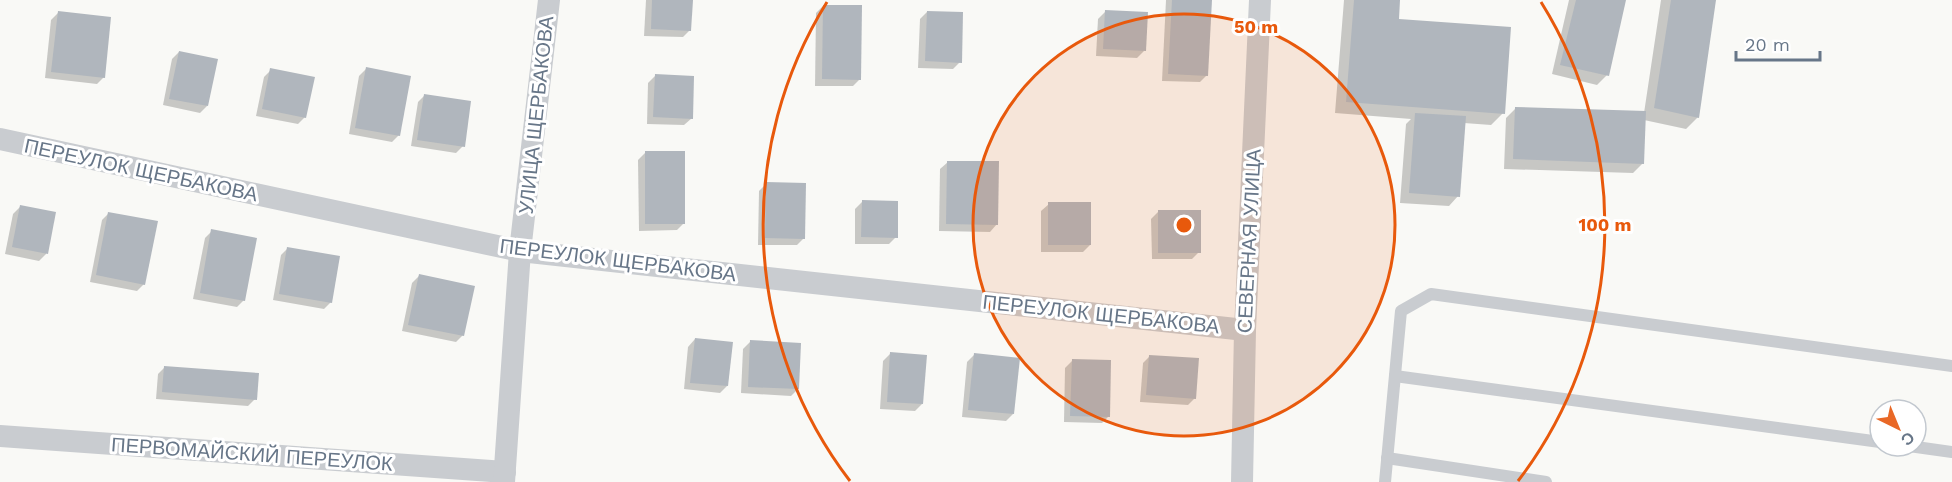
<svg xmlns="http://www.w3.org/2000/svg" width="1952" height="482" viewBox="0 0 1952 482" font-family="'Work Sans',sans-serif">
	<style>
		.shadow { fill: #0003 }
		.building { fill: #b0b6bd }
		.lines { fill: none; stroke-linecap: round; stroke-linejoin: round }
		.lane { stroke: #c9ccd0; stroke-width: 12 }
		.street { stroke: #c9ccd0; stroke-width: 22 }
		.ring { fill: none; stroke: #e8590c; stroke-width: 3 }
		.labels { text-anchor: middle; stroke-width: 6; stroke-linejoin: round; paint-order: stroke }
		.street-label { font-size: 20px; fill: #677688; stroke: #fff }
		.centre { fill: #e8590c; stroke: #fff; stroke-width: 3 }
		.ring-label { font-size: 18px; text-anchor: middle; font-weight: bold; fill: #e8590c; stroke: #fff; stroke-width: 6; stroke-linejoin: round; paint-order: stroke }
	</style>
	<rect width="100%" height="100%" fill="#f9f9f6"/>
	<g class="shadow">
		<path d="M646 0H692L690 30 683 37 644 36Z"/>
		<path d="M1166 0H1210L1207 75 1200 82 1162 81Z"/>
		<path d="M1344 0H1399L1397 20 1503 113 1491 125 1464 123 1458 196 1449 206 1400 203 1406 124 1411 119 1335 113Z"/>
		<path d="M1569 0H1625L1607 75 1597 85 1552 74Z"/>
		<path d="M1661 0H1714L1698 117 1686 129 1644 120 1643 163 1633 173 1504 169 1506 118 1516 108 1644 113Z"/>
		<path d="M823 6 860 79 853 86H815L816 13Z"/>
		<path d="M927 12 960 62 953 69 918 68 920 19Z"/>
		<path d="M1105 12 1144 51 1137 58 1096 56 1098 19Z"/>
		<path d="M58 13 104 77 97 84 45 78 51 20Z"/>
		<path d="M179 52 207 106 200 113 163 105 172 59Z"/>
		<path d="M366 69 399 135 392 142 349 134 359 76Z"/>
		<path d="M271 70 305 117 298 124 256 116 264 77Z"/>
		<path d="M655 76 692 118 684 125 647 124 648 83Z"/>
		<path d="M425 95 463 146 456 153 411 146 418 102Z"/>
		<path d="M645 153 684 223 677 230 639 231 638 160Z"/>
		<path d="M948 162 997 224 990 232 939 231 940 169Z"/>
		<path d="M767 183 804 238 797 245H758L759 191Z"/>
		<path d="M862 202 896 237 889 244H855V209Z"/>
		<path d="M1049 204 1090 245 1083 252H1041V211Z"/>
		<path d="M20 207 54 214 46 254 39 261 5 254 13 214Z"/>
		<path d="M1158 212 1199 252 1192 259H1152L1151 219Z"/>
		<path d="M109 213 144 284 137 291 90 282 102 220Z"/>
		<path d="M212 231 244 300 237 307 193 299 205 238Z"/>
		<path d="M288 248 331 302 324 309 273 300 281 255Z"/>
		<path d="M419 276 463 335 456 342 402 331 412 283Z"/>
		<path d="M695 339 727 386 720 393 684 389 688 347Z"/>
		<path d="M750 342 798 389 791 396 741 393 743 349Z"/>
		<path d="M890 354 922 404 915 411 880 409 883 361Z"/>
		<path d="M974 355 1013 414 1006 421 962 417 967 362Z"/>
		<path d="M1150 356 1195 398 1188 405 1140 402 1143 363Z"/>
		<path d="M1072 361 1109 416 1102 423 1064 422 1065 368Z"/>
		<path d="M165 367 255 399 248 406 156 399 158 374Z"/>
	</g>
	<g class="building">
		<path d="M652 0H693L691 31 651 29Z"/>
		<path d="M1172 0H1212L1208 76 1168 74Z"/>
		<path d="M1354 0H1400L1399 19 1511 27 1505 114 1346 102Z"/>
		<path d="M1576 0H1626L1609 76 1560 65Z"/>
		<path d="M1671 0H1716L1699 118 1654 108Z"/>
		<path d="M823 5H862L861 80 822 79Z"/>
		<path d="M1105 10 1148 12 1146 51 1103 49Z"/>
		<path d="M58 11 111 17 105 78 51 72Z"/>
		<path d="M927 11 963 12 962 63 925 61Z"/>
		<path d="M179 51 218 59 208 106 169 99Z"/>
		<path d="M366 67 411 76 400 136 355 128Z"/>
		<path d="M270 68 315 77 306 118 262 109Z"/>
		<path d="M655 74 694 76 693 119 653 117Z"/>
		<path d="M424 94 471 101 465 147 417 140Z"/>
		<path d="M1515 107 1646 111 1644 164 1513 159Z"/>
		<path d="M1415 113 1466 116 1460 197 1409 193Z"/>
		<rect x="645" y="151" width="40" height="73"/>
		<path d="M947 161H999L998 225 946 224Z"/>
		<path d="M766 182 806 183 805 239 765 238Z"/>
		<path d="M862 200 898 201V238L861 237Z"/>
		<rect x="1048" y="202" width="43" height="43"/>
		<path d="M20 205 56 212 48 254 12 247Z"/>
		<rect x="1158" y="210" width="43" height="43"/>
		<path d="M108 212 158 221 145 285 96 275Z"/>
		<path d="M211 229 257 238 245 301 200 293Z"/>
		<path d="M287 247 340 256 332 303 279 294Z"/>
		<path d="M419 274 475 286 464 336 408 325Z"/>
		<path d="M695 338 733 342 728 386 690 383Z"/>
		<path d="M750 340 801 343 799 389 748 387Z"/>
		<path d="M890 352 927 355 923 404 887 402Z"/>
		<path d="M974 353 1020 358 1014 414 968 410Z"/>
		<path d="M1149 355 1199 358 1196 399 1146 395Z"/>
		<path d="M1072 359 1111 360 1110 417 1070 416Z"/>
		<path d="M164 366 259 373 257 400 162 392Z"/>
	</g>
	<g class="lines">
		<g class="lane">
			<path d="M1395 376 1880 442"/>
			<path d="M1909 446 1952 452"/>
			<path d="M1387 458 1546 482"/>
			<path d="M1385 482 1401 311 1431 294 1952 366"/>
		</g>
		<g class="street">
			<path d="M0 139 520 251 1245 330"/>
			<path d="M0 436 505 472"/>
			<path d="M504 482 520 251 549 0"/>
			<path d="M1242 482 1245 330 1260 0"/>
		</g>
	</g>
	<circle cx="1184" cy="225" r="211" fill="#e8590c" fill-opacity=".12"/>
	<g class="ring">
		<circle cx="1184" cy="225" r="211"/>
		<path d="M850 481A421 421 0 0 1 827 2M1541 2A421 421 0 0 1 1518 481"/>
	</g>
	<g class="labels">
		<g class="street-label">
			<text transform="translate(536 115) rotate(-84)" y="7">УЛИЦА ЩЕРБАКОВА</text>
			<text transform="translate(141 170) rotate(12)" y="7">ПЕРЕУЛОК ЩЕРБАКОВА</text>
			<text transform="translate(1249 241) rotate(-87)" y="7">СЕВЕРНАЯ УЛИЦА</text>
			<text transform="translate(618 260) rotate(7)" y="7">ПЕРЕУЛОК ЩЕРБАКОВА</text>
			<text transform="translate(1101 314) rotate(6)" y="7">ПЕРЕУЛОК ЩЕРБАКОВА</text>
			<text transform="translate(252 454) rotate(4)" y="7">ПЕРВОМАЙСКИЙ ПЕРЕУЛОК</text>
		</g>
	</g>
	<circle cx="1184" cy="225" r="9" class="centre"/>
	<g class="ring-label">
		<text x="1256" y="33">50 m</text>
		<text x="1605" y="231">100 m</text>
	</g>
	<g transform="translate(1898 428) rotate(137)"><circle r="28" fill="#ffffff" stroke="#c2c8cf" stroke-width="1.5"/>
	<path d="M0-4.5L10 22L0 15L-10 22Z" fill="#e96826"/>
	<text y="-9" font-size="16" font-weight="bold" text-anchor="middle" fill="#677688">С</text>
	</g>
	<path d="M1736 51v9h84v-9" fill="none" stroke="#677688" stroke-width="3"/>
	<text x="1745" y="51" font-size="18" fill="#677688" stroke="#ffffff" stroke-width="4.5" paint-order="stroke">20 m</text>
</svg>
